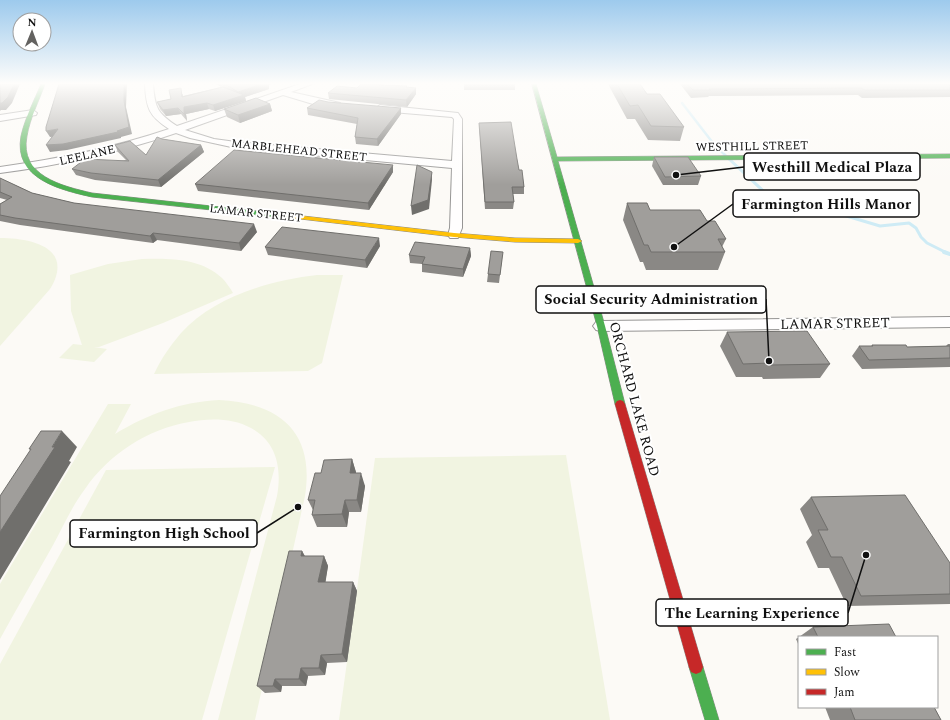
<svg xmlns="http://www.w3.org/2000/svg" width="950" height="720" viewBox="0 0 950 720" font-family="Spectral,serif">
	<style>
		.pitch { fill: #f1f4e1 }
		.lines { fill: none; stroke-linecap: round; stroke-linejoin: round }
		.stream-far2 { stroke: #ceebf5; stroke-width: 2.5 }
		.stream-far1 { stroke: #ceebf5; stroke-width: 3 }
		.stream { stroke: #ceebf5; stroke-width: 4 }
		.street-casing { stroke: #969594; stroke-width: 2 }
		.fast-casing { stroke: #8d8c8a; stroke-width: 1 }
		.slow-casing { stroke: #8d8c8a; stroke-width: 1 }
		.jam-casing { stroke: #8d8c8a; stroke-width: 1 }
		.street { fill: #fffefe; fill-rule: evenodd }
		.fast { fill: #4caf50; fill-rule: evenodd }
		.slow { fill: #ffc107; fill-rule: evenodd }
		.jam { fill: #c62828; fill-rule: evenodd }
		.wall { fill: #8a8885 }
		.shaded-wall { fill: #706f6c }
		.building { fill: #a09e9b; stroke: #706f6c }
		.labels { text-anchor: middle; stroke-width: 4; stroke-linejoin: round; paint-order: stroke }
		.far-street-label { font-size: 12px; fill: #101010; stroke: #fff }
		.street-label { font-size: 14px; fill: #101010; stroke: #fff }
		.leader { fill: none; stroke: #101010; stroke-width: 1.5 }
		.callout-dot { fill: #101010; stroke: #fff; stroke-width: 1.5 }
		.callout { fill: #fff; stroke: #101010; stroke-width: 1.5 }
		.callout-label { font-size: 15px; text-anchor: middle; font-weight: bold; fill: #101010 }
	</style>
	<rect width="100%" height="100%" fill="#fcfaf6"/>
	<g class="pitch">
		<path d="M0 238C32 238 75 248 50 289L0 346Z"/>
		<path d="M142 259C169 258 201 258 222 278 226 282 230 288 233 293L163 323 99 347H94L107 349 94 362 59 358 73 344 82 345 71 311 70 275 108 264Z"/>
		<path d="M317 275H343L322 363 308 371 154 374C161 359 170 346 181 333 213 297 271 280 317 275Z"/>
		<path d="M219 400C280 403 315 432 305 496L255 720H218L277 496C282 469 277 442 251 428 233 418 209 418 189 422 148 429 109 454 85 489 72 506 63 527 52 547 35 577 17 608 0 639V584L108 404H131L115 434C148 414 181 402 219 400Z"/>
		<path d="M566 455 610 720H339L375 458Z"/>
		<path d="M275 467 202 720H0V664L106 470Z"/>
	</g>
	<g class="lines">
		<path class="stream-far2" d="M682 103 713 143 729 159"/>
		<path class="stream-far1" d="M728 158 790 216 833 212 880 226 909 223 916 228 921 237 927 243 947 253"/>
		<path class="stream" d="M944 252 950 254"/>
		<defs>
			<g id="street">
				<path d="M145 84H153C155 108 157 113 177 126L300 84H312L291 92 340 103 341 105 337 108 313 104 283 95 185 130 214 139 236 142 452 161 454 119 452 117 380 111 376 108 380 105 458 113 462 119V228L458 238H450L448 235 450 228 452 168 236 148 190 138 176 133C118 153 61 165 0 173V167C58 159 113 148 169 129 149 116 146 108 145 84Z"/>
				<path d="M33 110 37 113 36 115 0 121V115Z"/>
				<path d="M950 317V327L601 331 596 330 593 326 596 322 601 321Z"/>
			</g>
			<g id="fast">
				<path d="M41 84H45C39 101 30 118 27 136 19 176 62 186 92 193L294 215 297 217 294 219 92 197C61 190 13 179 21 136 25 118 34 101 41 84Z"/>
				<path d="M532 84H536L557 157 950 154V158L558 161 605 326 625 404 623 407H617L615 404 597 326Z"/>
				<path d="M696 660 701 662 703 667 719 720H705L689 667 691 662Z"/>
			</g>
			<path id="slow" d="M294 215 454 233 515 238 578 239 582 241 578 243 515 242 454 237 292 218V216Z"/>
			<path id="jam" d="M620 400 623 401 625 404 703 667 701 672 696 674 691 672 689 667 615 404 617 401Z"/>
		</defs>
		<use href="#street" class="street-casing"/>
		<use href="#fast" class="fast-casing"/>
		<use href="#slow" class="slow-casing"/>
		<use href="#jam" class="jam-casing"/>
		<use href="#street" class="street"/>
		<use href="#fast" class="fast"/>
		<use href="#slow" class="slow"/>
		<use href="#jam" class="jam"/>
	</g>
	<g class="wall">
		<path d="M216 84H271L269 85V89L245 97 246 101 215 111 209 109 186 114 187 121 181 114 166 116 160 109 157 102 171 99 183 94V96L221 87Z"/>
		<rect x="464" y="84" width="51" height="6"/>
		<path d="M609 84H640L647 94 684 127 680 141 648 140 635 119H627L609 86Z"/>
		<path d="M680 84H950V97L862 98 858 95 709 96 708 97 691 98Z"/>
		<path d="M407 86V87L416 94 407 107 329 99 328 93 357 88Z"/>
		<path d="M270 104 272 111 240 123 227 117 224 109Z"/>
		<path d="M307 108H401V114L378 146 356 144 355 137 357 124 308 115Z"/>
		<path d="M479 123 517 159 519 170 524 187V194H513L514 202 513 209H485Z"/>
		<path d="M162 139 201 145 204 152 161 187 95 180 76 175 72 169 126 160 118 152 115 145 146 155Z"/>
		<path d="M654 157 701 176 698 185H663L652 166Z"/>
		<path d="M393 165V172L369 210 198 191 195 184Z"/>
		<path d="M0 178 32 193 74 203 257 232 241 251 157 240 153 243 20 225 0 221V204L7 200 0 198Z"/>
		<path d="M627 203 650 210 707 221 726 239 722 247 725 252 718 270H646L643 262H640L623 220Z"/>
		<path d="M380 246 367 268 268 255 265 247Z"/>
		<path d="M470 248 471 256 463 277 422 272V264L410 263 409 255Z"/>
		<path d="M502 259 499 283 487 282 488 274Z"/>
		<path d="M727 332 830 364 820 378 763 379 762 377H736L720 346Z"/>
		<path d="M948 344H950V367L862 369 852 356 859 346H871L872 345 907 347 946 346Z"/>
		<path d="M352 459 356 473 365 486 361 512H349L347 527H317L312 515 313 510 308 500 321 473Z"/>
		<path d="M811 497 950 563V604L847 606 829 568H818L806 542 812 535 800 509Z"/>
		<path d="M302 551 305 556H324L328 566 325 582H353L357 591 347 662 327 663 325 675 308 676 306 686H282L281 692 265 693 257 686Z"/>
		<path d="M813 627 896 637H799Z"/>
		<path d="M799 637V646L796 639Z"/>
		<path d="M825 707H934L941 720H830Z"/>
	</g>
	<g class="shaded-wall">
		<path d="M14 84H20L12 103 6 110H1L0 111V103Z"/>
		<path d="M124 84H127L126 107 132 134 121 137V138L67 150 50 152 46 145 124 101Z"/>
		<path d="M262 84H268L269 89 245 97 246 101 215 111 213 105 238 92Z"/>
		<path d="M416 88V94L407 107 406 100Z"/>
		<path d="M207 103 209 109 186 114 187 121 184 114V107Z"/>
		<path d="M270 104 272 111 240 123 238 115Z"/>
		<path d="M178 108 181 114 166 116 163 110Z"/>
		<path d="M401 108V114L378 146 377 139Z"/>
		<path d="M58 129 62 136 50 137 46 131Z"/>
		<path d="M201 145 204 152 161 187 158 180Z"/>
		<path d="M393 165V172L369 210 368 203Z"/>
		<path d="M432 172V180L429 209 412 215 411 206Z"/>
		<path d="M254 224 257 232 241 251 239 243Z"/>
		<path d="M153 233 157 240 153 243 150 236Z"/>
		<path d="M379 238 380 246 367 268 365 260Z"/>
		<path d="M470 248 471 256 463 277V269Z"/>
		<path d="M62 431 77 447 69 461 71 462 0 580V532Z"/>
		<path d="M352 459 356 472 354 486 350 473Z"/>
		<path d="M361 473 365 486 361 512 357 500Z"/>
		<path d="M345 500 349 512 347 527 342 514Z"/>
		<path d="M302 551 307 561 301 556Z"/>
		<path d="M324 556 328 566 324 592 318 582Z"/>
		<path d="M353 582 357 591 347 662 342 654Z"/>
		<path d="M321 655 327 663 325 675 319 668Z"/>
		<path d="M301 668 308 676 306 686 299 679Z"/>
		<path d="M275 679 282 686 281 692 273 686Z"/>
	</g>
	<g class="building">
		<path d="M0 84H14L8 97 2 103H0Z"/>
		<path d="M59 84H124V101L129 127 117 131 118 132 63 144 46 145 58 129 46 131V127Z"/>
		<path d="M225 84H262L238 92Z"/>
		<path d="M361 84 407 86 406 87 416 88 406 100 328 93 337 86 357 88Z"/>
		<path d="M617 84H640L647 94H660L684 127 651 126 638 105 630 106Z"/>
		<path d="M687 84H950V90H865L861 88 709 89 711 90H693Z"/>
		<path d="M223 87 244 95 213 105 207 103 184 107V114L178 108 163 110 157 102 171 99 169 90 181 88 182 97Z"/>
		<path d="M256 98 270 104 238 115 224 109Z"/>
		<path d="M319 100 328 102 401 108 377 139 355 137 358 118 307 108Z"/>
		<path d="M511 122 517 159 519 170H522L524 187H512L514 202H485L479 123Z"/>
		<path d="M157 137 162 139 201 145 158 180 91 173 72 169 85 159 129 161 115 145 130 141 146 155Z"/>
		<path d="M234 150 393 165 368 203 195 184Z"/>
		<path d="M654 157H688L701 176 665 177Z"/>
		<path d="M417 165 432 172 428 200 411 206Z"/>
		<path d="M0 178 32 193 74 203 254 224 239 243 153 233 150 236 15 218 0 215V204L12 197 0 192Z"/>
		<path d="M627 203H647L650 210H700L707 221H715L726 239H718L725 252H651L648 245H644Z"/>
		<path d="M282 227 379 238 365 260 265 247Z"/>
		<path d="M415 242 470 248 463 269 422 264 425 257 409 255Z"/>
		<path d="M491 251 503 252 500 275 488 274Z"/>
		<path d="M807 331 830 364 771 365 770 363 743 364 727 332Z"/>
		<path d="M872 345H906L907 347 950 346V358L869 360 859 346H873Z"/>
		<path d="M41 431H62L52 447H55L0 532V496L31 449H29Z"/>
		<path d="M352 459 350 473H361L357 500H345L342 514 312 515 315 500H308L315 473H321L324 460Z"/>
		<path d="M905 495 950 563V594L861 596 842 557H831L818 530H828L811 497Z"/>
		<path d="M289 551H302L301 556H324L318 582H353L342 654 321 655 319 668H301L299 679H275L273 686H257Z"/>
		<path d="M889 624 896 637H818L813 627Z"/>
		<path d="M850 707H934L941 720H855Z"/>
	</g>
	<linearGradient id="sky" x2="0" y2="1"><stop stop-color="#9dcaed"/><stop offset="0.45" stop-color="#fefdfb"/><stop offset="1" stop-color="#fefdfb" stop-opacity="0"/></linearGradient>
	<rect width="950" height="185" fill="url(#sky)"/>
	<g class="labels">
		<g class="far-street-label">
			<text transform="translate(752 146) rotate(-1)" y="4">WESTHILL STREET</text>
			<text transform="translate(299 150) rotate(6)" y="4">MARBLEHEAD STREET</text>
			<text transform="translate(87 155) rotate(-13)" y="4">LEELANE</text>
			<text transform="translate(256 213) rotate(6)" y="4">LAMAR STREET</text>
		</g>
		<g class="street-label">
			<text transform="translate(835 323) rotate(-1)" y="5">LAMAR STREET</text>
			<text transform="translate(635 399) rotate(75)" y="5">ORCHARD LAKE ROAD</text>
		</g>
	</g>
	<path class="leader" d="M676 175L744 167M674 247L733 204M769 361L766 299M298 507L257 533M866 555L848 613"/>
	<g class="callout-dot">
		<circle cx="676" cy="175" r="4"/>
		<circle cx="674" cy="247" r="4"/>
		<circle cx="769" cy="361" r="4"/>
		<circle cx="298" cy="507" r="4"/>
		<circle cx="866" cy="555" r="4"/>
	</g>
	<g class="callout">
		<rect x="744" y="153" width="176" height="27" rx="4"/>
		<rect x="733" y="190" width="186" height="27" rx="4"/>
		<rect x="536" y="286" width="230" height="27" rx="4"/>
		<rect x="70" y="520" width="187" height="27" rx="4"/>
		<rect x="656" y="599" width="192" height="27" rx="4"/>
	</g>
	<g class="callout-label">
		<text x="832" y="172">Westhill Medical Plaza</text>
		<text x="826" y="209">Farmington Hills Manor</text>
		<text x="651" y="304">Social Security Administration</text>
		<text x="164" y="538">Farmington High School</text>
		<text x="752" y="618">The Learning Experience</text>
	</g>
	<rect x="798" y="636" width="140" height="72" fill="#ffffff" stroke="#9f9f9f"/>
	<rect x="806" y="649" width="20" height="6" fill="#4caf50" stroke="#9f9f9f"/>
	<text x="834" y="656" font-size="12" fill="#101010">Fast</text>
	<rect x="806" y="669" width="20" height="6" fill="#ffc107" stroke="#9f9f9f"/>
	<text x="834" y="676" font-size="12" fill="#101010">Slow</text>
	<rect x="806" y="689" width="20" height="6" fill="#c62828" stroke="#9f9f9f"/>
	<text x="834" y="696" font-size="12" fill="#101010">Jam</text>
	<g transform="translate(32 32) rotate(1)"><circle r="19" fill="#ffffff" stroke="#9f9f9f"/>
	<path d="M0-3L7 15L0 10L-7 15Z" fill="#636260"/>
	<text y="-6" font-size="11" font-weight="bold" text-anchor="middle" fill="#101010">N</text>
	</g>
</svg>
